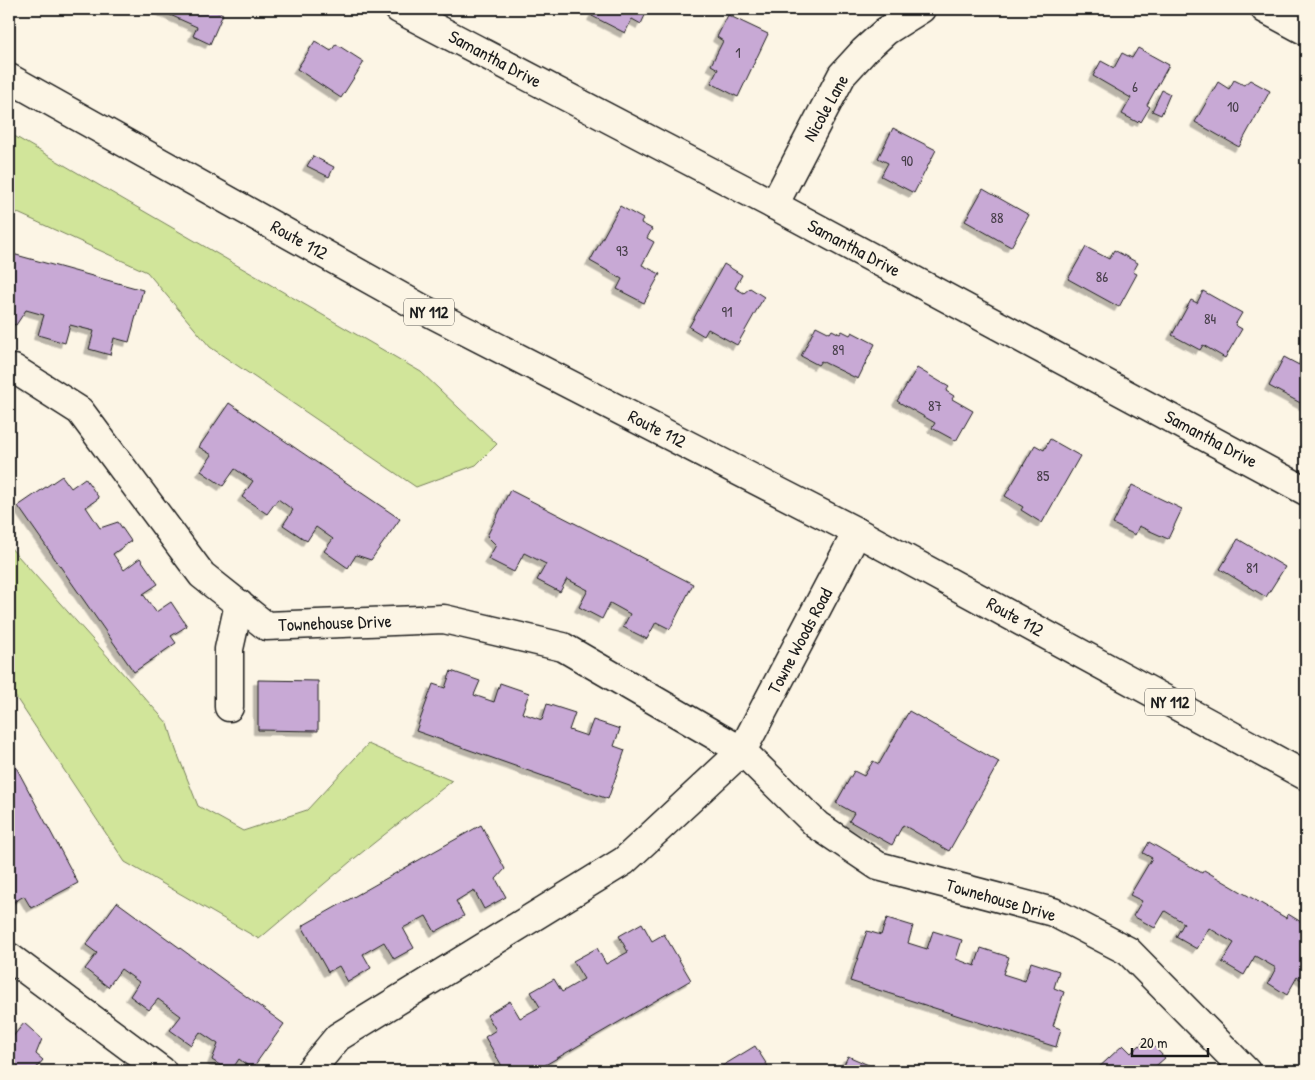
<svg xmlns="http://www.w3.org/2000/svg" width="1315" height="1080" viewBox="0 0 1315 1080" font-family="'Patrick Hand',sans-serif">
	<style>
		.green { fill: #d1e59a; stroke: #76805b }
		.building { fill: #c8a9d5; stroke: #1c1c1c; filter: url(#shadow) }
		.lines { fill: none; stroke-linecap: round; stroke-linejoin: round }
		.minor-casing { stroke: #1c1c1c; stroke-width: 31 }
		.major-casing { stroke: #1c1c1c; stroke-width: 31 }
		.minor { stroke: #fcf5e5; stroke-width: 28 }
		.major { stroke: #fcf5e5; stroke-width: 28 }
		.labels { text-anchor: middle; stroke-width: 4.5; stroke-linejoin: round; paint-order: stroke }
		.number-label { font-size: 15px; fill: #473f4a }
		.shield { fill: #fcf5e5; stroke: #5f5d58; stroke-width: 1 }
		.shield-label { font-size: 16px; font-weight: bold; fill: #1c1c1c }
		.street-label { font-size: 18px; fill: #1c1c1c; stroke: #fcf5e5 }
	</style>
	<defs>
		<filter id="shadow"><feDropShadow dx="-4.5" dy="4.5" stdDeviation="0" flood-color="#0004"/></filter>
	</defs>
	<rect width="100%" height="100%" fill="#fcf5e5"/>
	<filter id="ink" filterUnits="userSpaceOnUse"><feTurbulence type="fractalNoise" baseFrequency=".02" numOctaves="2"/><feDisplacementMap in="SourceGraphic" scale="10" xChannelSelector="R" yChannelSelector="G"/><feConvolveMatrix kernelMatrix="1 2 1 2 8 2 1 2 1" color-interpolation-filters="sRGB"/></filter>
	<g filter="url(#ink)">
		<g class="green">
			<path d="M9 133 421 372 497 444 476 465 416 487 210 347 147 272 9 209Z"/>
			<path d="M9 546 168 724 176 750 198 806 243 831 307 810 368 744 452 781 350 862 259 939 125 862 9 687Z"/>
		</g>
		<g class="building">
			<path d="M160 9H211L223 14 210 44 193 36 197 27 159 10Z"/>
			<path d="M596 9H648L641 24 632 19 625 33 592 16Z"/>
			<path d="M728 15 768 34 738 97 711 83 718 69 711 65 723 41 717 37Z"/>
			<path d="M315 41 331 51 336 44 364 62 341 98 297 69Z"/>
			<path d="M1138 48 1169 65 1147 105 1150 107 1141 122 1139 120 1137 122 1122 114 1131 98 1093 76 1101 61 1114 68 1122 53 1132 58Z"/>
			<path d="M1234 80 1244 85 1250 80 1270 91 1239 147 1195 122 1218 82 1229 89Z"/>
			<path d="M1162 90 1170 94 1161 115 1152 111Z"/>
			<path d="M893 128 936 150 914 193 881 176 888 163 878 158Z"/>
			<path d="M313 156 334 167 329 177 307 166Z"/>
			<path d="M983 189 1029 215 1011 247 965 221Z"/>
			<path d="M620 206 643 219 641 223 652 229 647 238 654 242 642 265 660 274 644 303 617 289 622 279 590 261Z"/>
			<path d="M1086 247 1109 259 1114 250 1138 263 1133 272 1137 274 1119 307 1068 279Z"/>
			<path d="M9 253 143 290 129 342 114 338 110 355 89 349 94 331 70 325 65 343 38 335 44 315 26 310 16 325 9 323Z"/>
			<path d="M724 264 742 275 735 288 744 293 750 288 764 297 737 345 708 329 704 336 689 327Z"/>
			<path d="M1203 291 1242 313 1235 325 1242 329 1225 358 1203 345 1200 350 1172 335 1191 300 1197 303Z"/>
			<path d="M816 326 830 333 832 330 840 334 842 331 850 335 852 332 875 344 858 379 821 361 818 365 801 356Z"/>
			<path d="M1284 357 1299 365 1300 359 1306 362V406L1269 386Z"/>
			<path d="M917 368 949 387 946 391 954 396 952 399 973 411 956 441 932 428 935 423 897 401Z"/>
			<path d="M229 403 400 519 371 560 356 555 348 568 324 551 333 539 316 527 307 541 283 525 293 510 278 499 267 514 242 497 253 481 235 469 223 486 201 471 212 455 199 447Z"/>
			<path d="M1050 439 1080 456 1042 523 1021 510 1023 507 1005 496 1035 445 1044 450Z"/>
			<path d="M62 476 71 488 85 478 99 498 86 507 100 528 118 522 131 541 113 554 124 570 140 558 158 584 143 594 156 612 171 602 187 626 171 636 176 643 134 672 18 506Z"/>
			<path d="M1132 485 1182 509 1168 539 1139 526 1135 535 1113 524Z"/>
			<path d="M510 490 693 584 670 629 656 622 647 639 623 627 630 614 610 603 602 619 579 607 588 590 567 579 560 592 537 580 546 564 524 553 514 572 488 559 496 545 487 536Z"/>
			<path d="M1238 539 1285 567 1266 597 1220 569Z"/>
			<path d="M451 671 480 681 474 695 494 702 500 683 529 693 522 713 542 720 547 704 575 713 569 730 587 736 593 720 620 729 614 746 625 750 608 799 416 731 433 684 445 688Z"/>
			<path d="M258 680 318 681V731L258 730Z"/>
			<path d="M909 711 999 762 949 851 903 825 892 845 849 821 854 813 836 803 854 771 864 776 873 761 879 764Z"/>
			<path d="M9 754 78 883 31 908 24 896 9 905Z"/>
			<path d="M481 825 505 869 496 879 506 897 484 909 474 890 456 901 464 916 435 932 426 916 403 928 414 948 394 959 384 942 363 954 371 968 348 982 339 966 328 972 302 926Z"/>
			<path d="M1149 842 1202 873 1204 870 1286 918 1288 914 1306 925V983L1297 977 1287 995 1268 983 1276 968 1255 956 1244 975 1222 962 1234 943 1209 928 1197 949 1176 937 1184 923 1165 911 1155 928 1133 916 1142 901 1130 895 1152 858 1143 853Z"/>
			<path d="M117 902 284 1024 252 1069 239 1059 231 1071H229L212 1060 218 1044 200 1032 191 1045 170 1030 181 1016 158 999 149 1010 130 996 139 982 121 969 108 987 85 969 97 953 86 945Z"/>
			<path d="M887 918 913 926 908 943 927 949 933 931 962 940 956 959 975 966 981 948 1009 957 1003 974 1025 981 1031 962 1059 971 1054 988 1064 992 1053 1026 1061 1029 1056 1047 850 981 867 931 881 935Z"/>
			<path d="M642 923 652 941 664 934 691 980 535 1071H505L485 1037 496 1030 487 1015 510 1001 520 1018 540 1007 531 992 554 979 562 992 584 979 573 961 597 948 606 964 628 952 619 936Z"/>
			<path d="M24 1023 42 1039 36 1054 43 1060 34 1071H9V1038L11 1039Z"/>
			<path d="M1147 1039 1165 1058 1150 1071H1095L1123 1045 1131 1053Z"/>
			<path d="M755 1046 771 1071H714Z"/>
			<path d="M848 1056 882 1071H841Z"/>
		</g>
		<g class="lines">
			<defs>
				<g id="minor">
					<path d="M399 9 774 205 1306 491"/>
					<path d="M1265 9 1306 31"/>
					<path d="M774 205 842 75 864 51 886 31 921 9"/>
					<path d="M9 369H14L80 411 202 575 266 626 444 619 563 647 742 751 817 825 878 866 1053 912 1128 951 1246 1071"/>
					<path d="M229 707V649L239 604"/>
					<path d="M9 957 162 1071"/>
					<path d="M310 1071 338 1037 624 861 742 751 857 532"/>
				</g>
				<path id="major" d="M9 78 421 308 857 532 1306 776"/>
			</defs>
			<use href="#minor" class="minor-casing"/>
			<use href="#major" class="major-casing"/>
			<use href="#minor" class="minor"/>
			<use href="#major" class="major"/>
		</g>
	</g>
	<g class="labels">
		<g class="number-label">
			<text x="738" y="58">1</text>
			<text x="1135" y="92">6</text>
			<text x="1233" y="112">10</text>
			<text x="907" y="166">90</text>
			<text x="997" y="223">88</text>
			<text x="622" y="256">93</text>
			<text x="1102" y="282">86</text>
			<text x="727" y="317">91</text>
			<text x="1210" y="324">84</text>
			<text x="838" y="355">89</text>
			<text x="935" y="411">87</text>
			<text x="1043" y="481">85</text>
			<text x="1252" y="573">81</text>
		</g>
		<g class="shield">
			<rect x="404" y="298.5" width="50" height="27" rx="4"/>
			<rect x="1145" y="688.5" width="50" height="27" rx="4"/>
		</g>
		<g class="shield-label">
			<text x="429" y="318">NY 112</text>
			<text x="1170" y="708">NY 112</text>
		</g>
		<g class="street-label">
			<text transform="translate(495 59) rotate(28)" y="6">Samantha Drive</text>
			<text transform="translate(826 108) rotate(-61)" y="6">Nicole Lane</text>
			<text transform="translate(299 240) rotate(29)" y="6">Route 112</text>
			<text transform="translate(854 248) rotate(28)" y="6">Samantha Drive</text>
			<text transform="translate(657 429) rotate(27)" y="6">Route 112</text>
			<text transform="translate(1211 439) rotate(28)" y="6">Samantha Drive</text>
			<text transform="translate(1015 617) rotate(29)" y="6">Route 112</text>
			<text transform="translate(335 623) rotate(-2)" y="6">Townehouse Drive</text>
			<text transform="translate(800 641) rotate(-62)" y="6">Towne Woods Road</text>
			<text transform="translate(1001 900) rotate(16)" y="6">Townehouse Drive</text>
		</g>
	</g>
	<rect width="1315" height="1080" fill="none" stroke="#fcf5e5" stroke-width="30"/>
	<rect x="15" y="15" width="1285" height="1050" fill="none" stroke="#1c1c1c" stroke-width="2" filter="url(#ink)"/>
	<path d="M1132 1048v8h76v-8" fill="none" stroke="#1c1c1c" stroke-width="2.5"/>
	<text x="1140" y="1048" font-size="15" fill="#1c1c1c" stroke="#fcf5e5" stroke-width="4" paint-order="stroke">20 m</text>
</svg>
